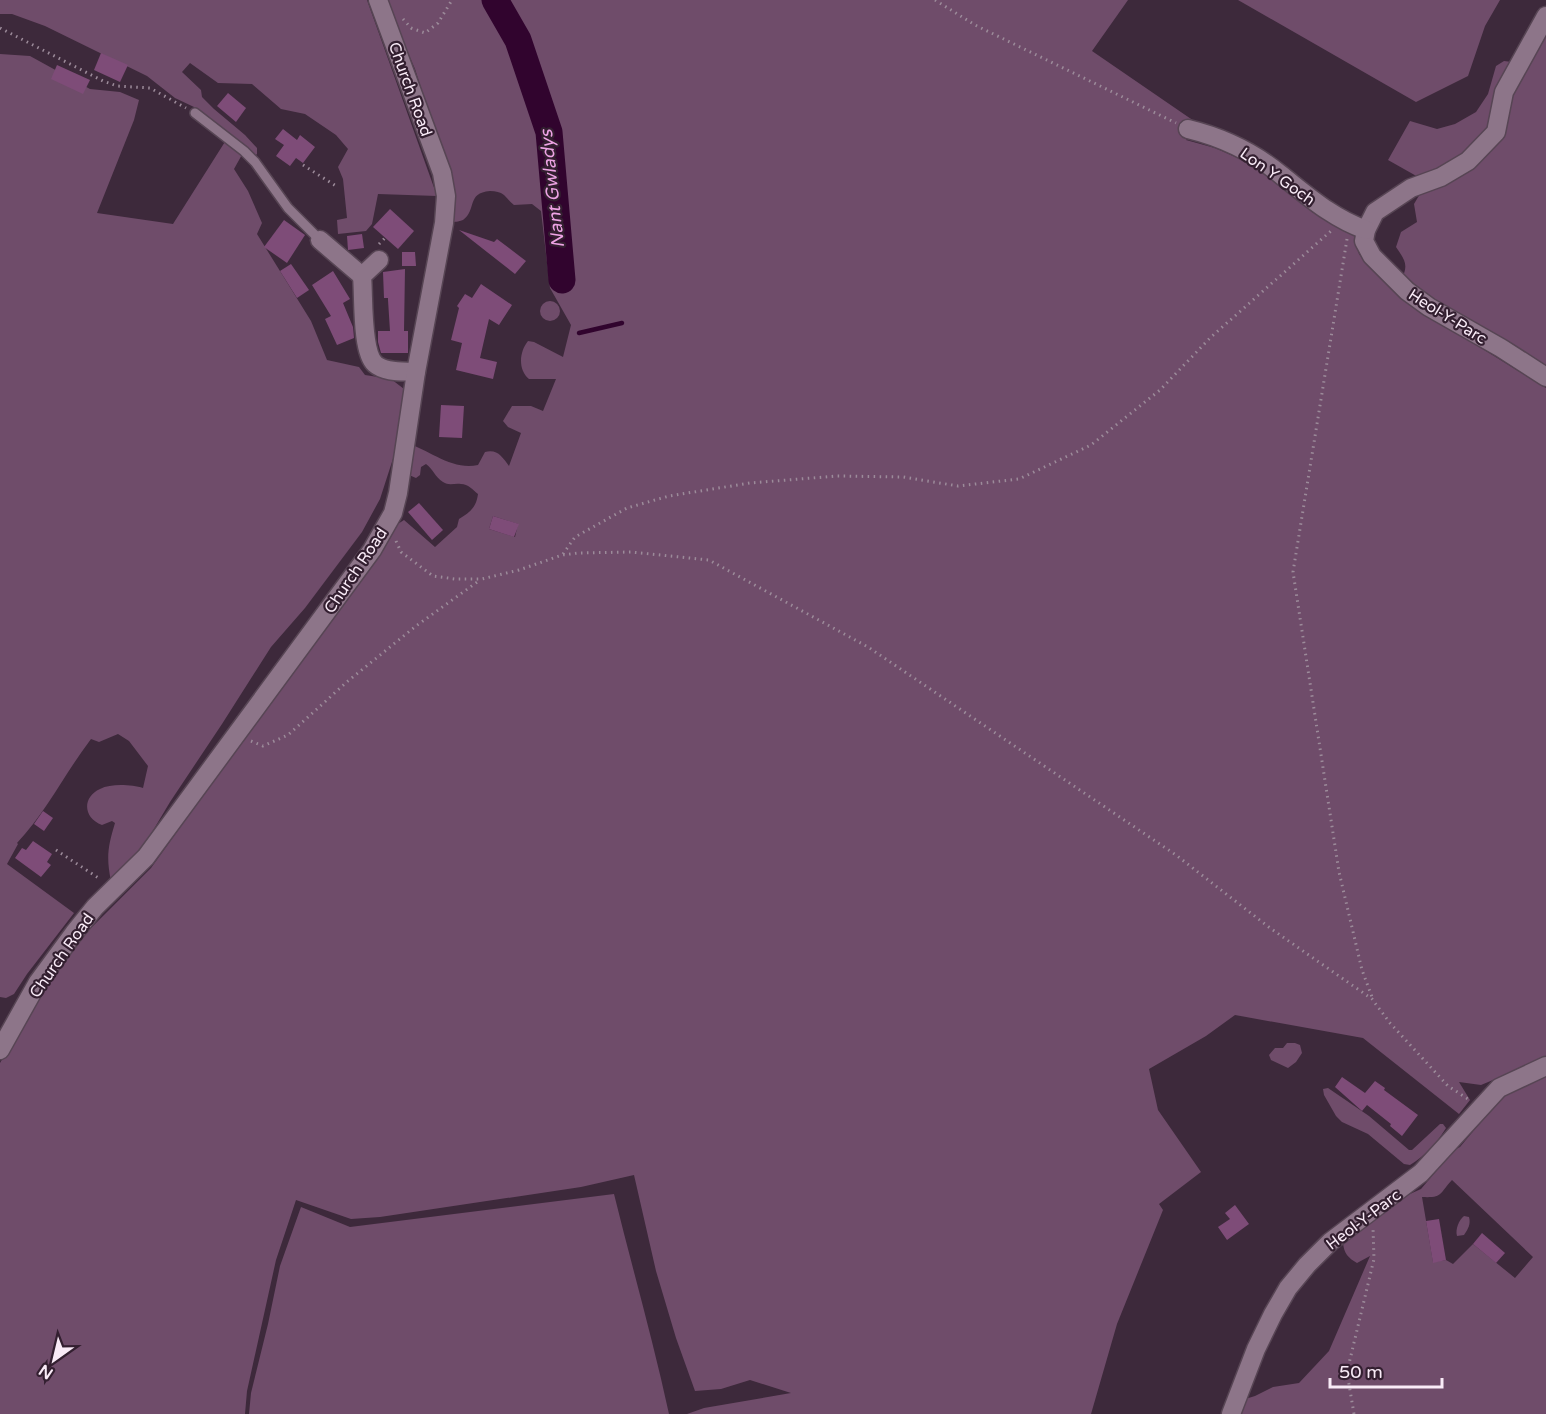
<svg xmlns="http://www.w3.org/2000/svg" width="1546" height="1414" viewBox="0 0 1546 1414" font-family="'Varela Round',sans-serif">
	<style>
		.green { fill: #6f4c6a; fill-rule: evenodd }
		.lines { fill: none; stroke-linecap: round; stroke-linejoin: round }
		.stream { stroke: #31042e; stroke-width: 4.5 }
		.river { stroke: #31042e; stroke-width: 27 }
		.building { fill: #7e4c78 }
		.service-casing { stroke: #574554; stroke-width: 12 }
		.minor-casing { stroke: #574554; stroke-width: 21 }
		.path { stroke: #9c8b9a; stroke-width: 3; stroke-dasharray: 1.5 4.5; stroke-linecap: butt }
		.service { stroke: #8d7589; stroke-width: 9 }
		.minor { stroke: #8d7589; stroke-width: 18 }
		.labels { text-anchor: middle; stroke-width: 4.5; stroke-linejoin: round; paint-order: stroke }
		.street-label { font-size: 16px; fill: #f9ebf7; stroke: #331f30 }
		.water-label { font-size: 18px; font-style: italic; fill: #eea3e5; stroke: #331f30 }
	</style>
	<rect width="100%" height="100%" fill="#3d293b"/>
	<g class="green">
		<path d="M0 0H367L437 196 378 194 372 224 366 231 338 234 337 220 347 218 343 179 338 167 348 149 336 135 305 114 281 109 252 84 218 83 190 63 182 72 201 90 202 97 214 109 245 135 257 148V154L255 156 194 107 175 98 147 76 45 26 12 14H0Z"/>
		<path d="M385 0H1128L1092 51 1194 121V131L1186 140 1215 148 1240 159 1276 180 1312 212 1356 234V243L1359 254 1370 268 1410 304 1546 388V1058L1481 1085 1459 1082 1470 1100 1459 1114 1363 1038 1235 1015 1206 1036 1149 1069 1158 1110 1201 1172 1159 1204 1163 1210 1117 1324 1091 1414H687L704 1408 791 1393 750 1380 721 1389 695 1391 676 1338 656 1271 634 1175 581 1187 380 1217 351 1219 296 1200 276 1260 247 1391 245 1414H0V1063L62 960 85 934 151 868 176 833 197 802 248 707 274 666 320 607 358 554 384 533 404 520 435 547 457 527 459 519C470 512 476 508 478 494 473 490 468 484 461 484 454 483 449 486 443 482 435 477 433 469 426 464L421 467 420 475 416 478 402 472 407 443C429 450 453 471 478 465L485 452C498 449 502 457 509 466L521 433 508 427 503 421 512 406H531L543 411 556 379H529C518 370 519 352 528 341L534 342 563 357 571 325 550 288 541 211 532 204 514 205C510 202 507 198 504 195 500 192 496 191 490 191 466 193 477 210 463 220 461 221 455 222 453 222L445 215 438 141 415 69ZM493 516 518 524 515 537 489 529Z"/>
		<path d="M1238 0H1500L1485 26 1468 76 1416 102Z"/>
		<path d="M1546 17V369L1457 316 1402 278C1409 264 1404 259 1396 247L1401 232 1417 222 1414 204 1427 182 1388 160 1410 121 1437 129 1455 124 1476 112 1488 94 1496 66 1504 61 1520 63Z"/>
		<path d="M0 54 30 56 90 89 120 92 139 100 134 120 97 213 173 224 228 137 244 151 234 169 248 191 262 223 257 234 311 321 327 360 359 367 365 375 391 379 404 389 405 398 400 437 380 499 362 532 305 608 271 647 222 724 170 802 142 849 111 881C106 857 108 846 115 823L112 821 102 825C83 818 82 797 100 789 112 783 132 785 143 788L148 766 129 741 118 734 99 742 91 739C65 773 47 811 17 843L18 844 7 864 74 913 27 974 14 994 6 998 0 997Z"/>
		<circle cx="550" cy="311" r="10"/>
		<path d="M1287 1043H1295L1300 1045 1302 1053 1296 1062 1288 1068 1271 1060 1269 1055 1275 1048H1283Z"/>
		<path d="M1546 1072V1414H1232L1242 1400 1255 1396 1273 1387 1299 1383 1329 1351 1370 1256 1357 1263C1348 1258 1344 1253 1343 1243L1401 1198 1421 1189 1454 1150 1460 1147 1499 1100 1521 1083ZM1452 1180 1533 1257 1515 1278 1473 1244 1453 1264 1446 1260 1433 1262 1422 1197C1443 1198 1439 1194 1452 1180Z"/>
		<path d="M1328 1088 1369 1116 1409 1150H1412L1440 1124H1443L1446 1128C1436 1144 1426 1155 1410 1165L1404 1164 1368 1134 1342 1122 1336 1116 1324 1095 1323 1089Z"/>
		<path d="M614 1194C632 1267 653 1340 669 1414H249L251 1393 268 1324 280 1266 301 1207 350 1227Z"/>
		<path d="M1464 1216 1469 1217C1471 1224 1468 1229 1464 1235L1457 1236C1455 1229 1459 1220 1464 1216Z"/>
	</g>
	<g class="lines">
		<path class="stream" d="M579 333 622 323"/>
		<path class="river" d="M495 0 518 40 549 132 562 280"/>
	</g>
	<g class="building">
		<path d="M101 53 128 65 120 82 94 70Z"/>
		<path d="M57 65 90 80 83 94 51 79Z"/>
		<path d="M228 93 246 108 236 122 217 106Z"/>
		<path d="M283 129 297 140 300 135 315 147 303 163 296 158 290 166 276 156 284 145 275 139Z"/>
		<path d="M390 209 414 231 398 249 373 227Z"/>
		<path d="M284 220 305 235 287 263 264 247Z"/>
		<path d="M459 230 494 242 497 239 526 261 515 274Z"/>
		<path d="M362 234 364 248 348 250 347 236Z"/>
		<path d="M402 252H415L416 266H402Z"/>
		<path d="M291 264 309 290 297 298 280 271Z"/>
		<path d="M405 269 404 331H408V353H381L378 342V331H390L388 300V298H384L383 272Z"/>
		<path d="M333 271 350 299 343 303 353 327 354 338 337 345 325 319 331 316 312 285Z"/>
		<path d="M481 284 512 305 499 325 489 319 480 358 497 362 493 379 456 370 462 343 451 340 459 308 457 306 465 294 472 298Z"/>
		<path d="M441 405 464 406 462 438 439 437Z"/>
		<path d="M419 503 443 530 432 540 408 512Z"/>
		<path d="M493 516 519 524 514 537 489 529Z"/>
		<path d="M43 811 53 818 44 831 34 824Z"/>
		<path d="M33 841 52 854 47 862 51 865 41 877 15 858 22 848 26 850Z"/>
		<path d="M1342 1077 1365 1093 1375 1081 1385 1088 1384 1090 1418 1115 1402 1136 1390 1126 1391 1124 1367 1105 1362 1111 1335 1087Z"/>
		<path d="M1235 1205 1249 1224 1227 1240 1218 1227 1230 1219 1225 1213Z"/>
		<path d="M1439 1219 1446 1260 1433 1263 1426 1221Z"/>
		<path d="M1482 1233 1505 1253 1496 1263 1473 1244Z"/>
	</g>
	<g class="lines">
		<defs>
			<path id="service" d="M195 113 244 151 255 162 288 208 320 240"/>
			<g id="minor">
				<path d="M1546 16 1504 92 1496 132 1468 161 1441 177 1411 188 1375 212 1366 230 1364 241 1372 256 1407 291 1429 307 1501 348 1546 377"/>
				<path d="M1188 129C1221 137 1253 152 1280 174 1308 196 1332 218 1366 230"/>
				<path d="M320 240 362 276"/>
				<path d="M379 260 362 276C364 296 361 351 375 364 385 373 404 371 416 372"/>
				<path d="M0 1050 38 982 74 933 95 907 146 857 372 550 393 513 398 493 416 372 444 223 446 196 442 173 378 0"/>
				<path d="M1231 1414 1256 1349 1273 1314 1288 1288 1307 1265 1330 1242 1421 1173 1499 1088 1546 1066"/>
			</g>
		</defs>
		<use href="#service" class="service-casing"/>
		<use href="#minor" class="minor-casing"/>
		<g class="path">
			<path d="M935 0 975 25 1176 123"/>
			<path d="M403 19 411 28 425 33 438 23 452 0"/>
			<path d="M0 28 103 81 117 86 150 88 186 108"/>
			<path d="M303 165 336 186"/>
			<path d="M1347 239 1293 572 1339 872 1362 970 1372 997"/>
			<path d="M379 244 387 236"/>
			<path d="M396 541 401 552 433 576 455 579H482L519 570 562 555 578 553 631 552 709 560 868 647 1176 855 1270 928 1372 999 1390 1023 1448 1086 1468 1099"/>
			<path d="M563 554 575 537 627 508 669 496 750 483 837 476 903 477 958 486 1019 479 1091 445 1160 390 1210 338 1332 230"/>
			<path d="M251 741 263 746 288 735 348 681 416 626 480 580"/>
			<path d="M56 850 100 879"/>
			<path d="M1354 1414 1347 1372 1374 1259 1373 1228"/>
		</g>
		<use href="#service" class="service"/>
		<use href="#minor" class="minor"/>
	</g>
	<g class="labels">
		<g class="street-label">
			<text transform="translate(411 89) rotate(70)" y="6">Church Road</text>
			<text transform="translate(1278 176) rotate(35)" y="6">Lon Y Goch</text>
			<text transform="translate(1448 316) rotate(32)" y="6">Heol-Y-Parc</text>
			<text transform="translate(355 570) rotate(-56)" y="6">Church Road</text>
			<text transform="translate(61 955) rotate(-55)" y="6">Church Road</text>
			<text transform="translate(1363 1219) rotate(-37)" y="6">Heol-Y-Parc</text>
		</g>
		<g class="water-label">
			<text transform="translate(552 189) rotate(-96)" y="6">Nant Gwladys</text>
		</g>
	</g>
	<g transform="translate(54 1360) rotate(214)" stroke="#331f30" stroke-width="4.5" paint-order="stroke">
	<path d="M0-4.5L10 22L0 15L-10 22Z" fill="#f9ebf7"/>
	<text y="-9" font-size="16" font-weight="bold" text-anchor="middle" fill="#f9ebf7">N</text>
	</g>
	<path d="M1330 1378v9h112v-9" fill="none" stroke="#f9ebf7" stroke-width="3"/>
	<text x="1339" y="1378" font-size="18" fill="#f9ebf7" stroke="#331f30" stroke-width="4.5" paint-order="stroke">50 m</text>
</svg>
